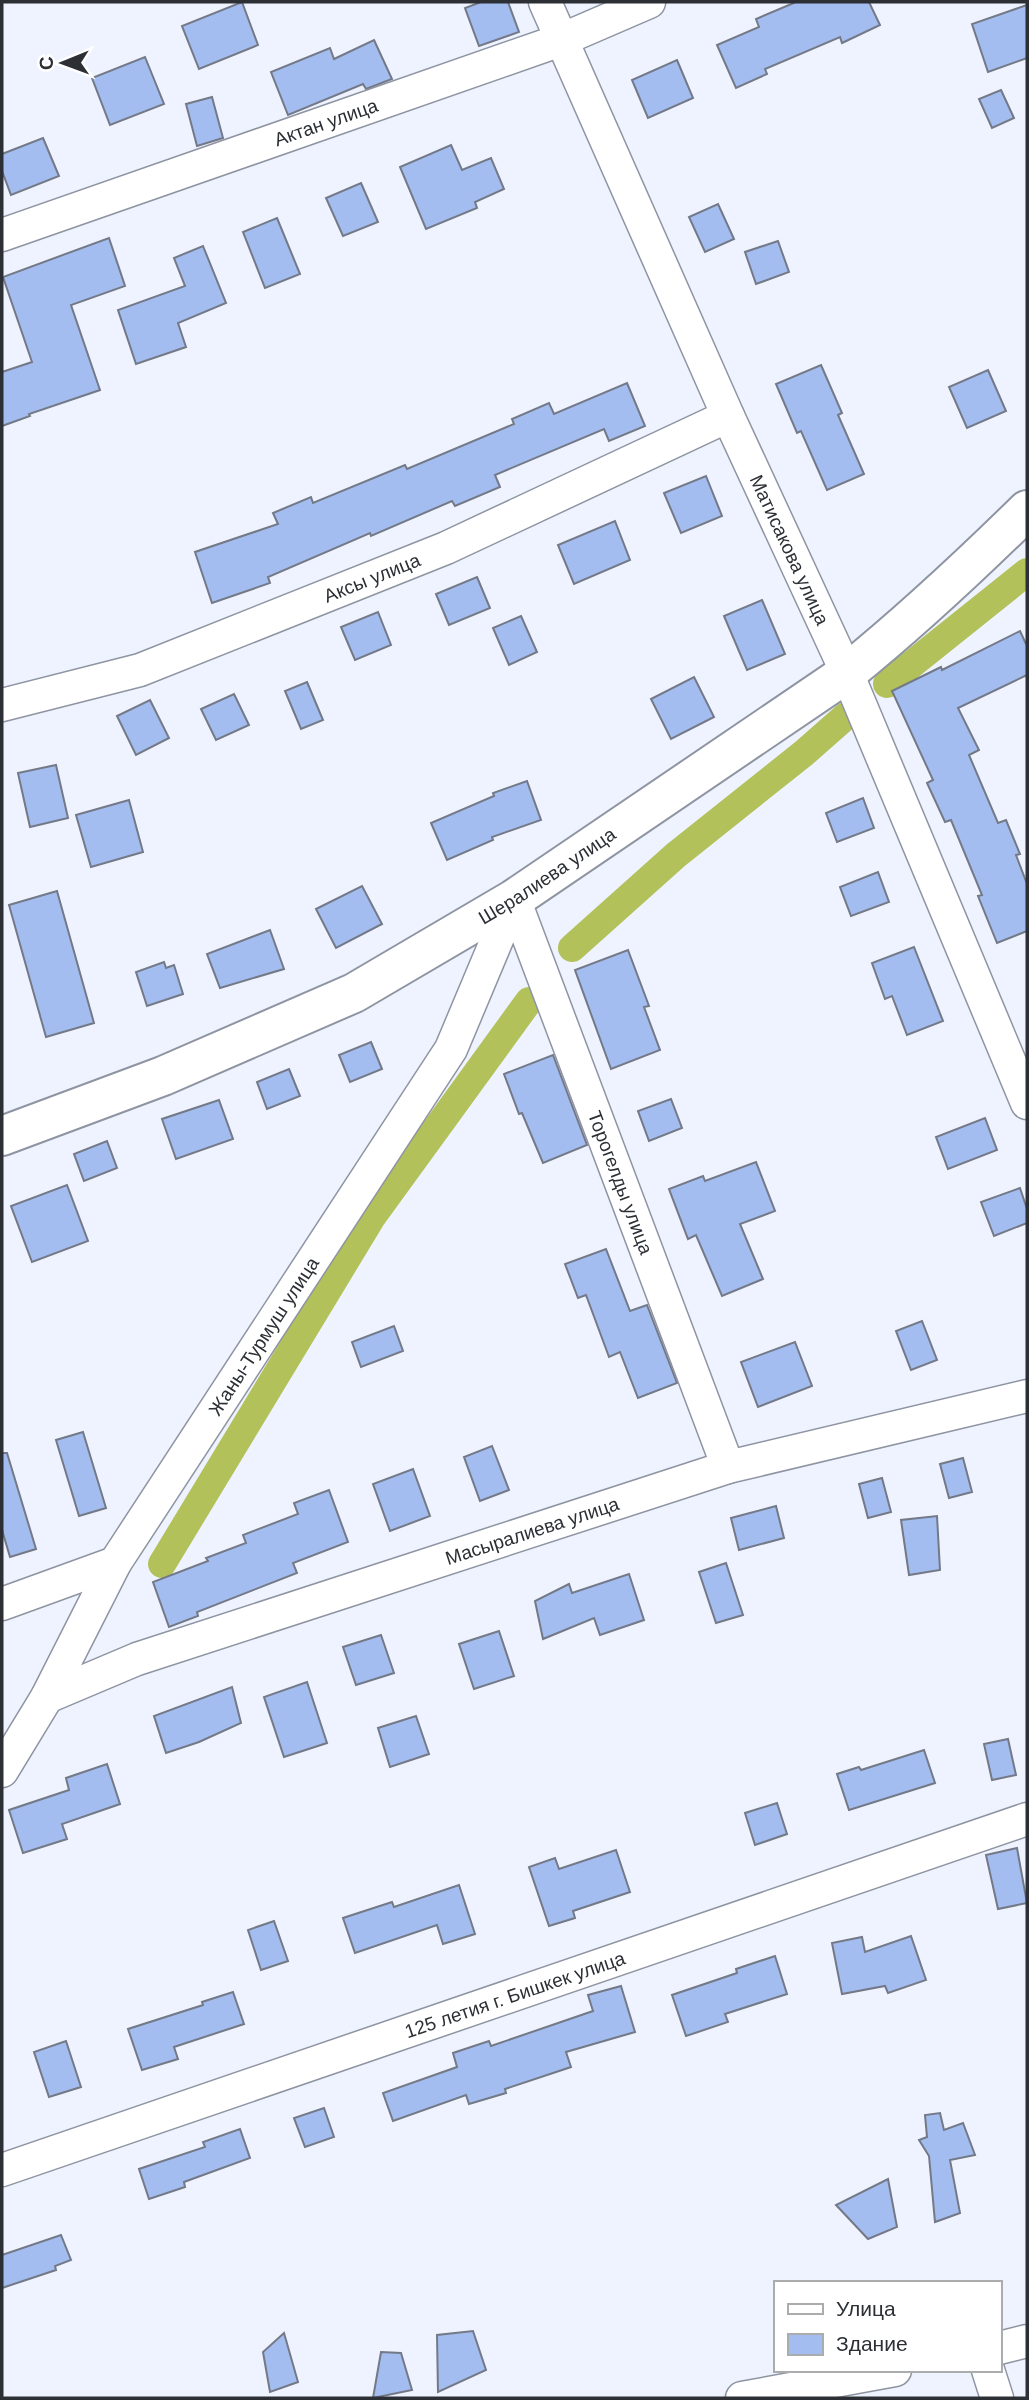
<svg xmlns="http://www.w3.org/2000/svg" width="1029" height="2400" viewBox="0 0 1029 2400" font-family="Helvetica,sans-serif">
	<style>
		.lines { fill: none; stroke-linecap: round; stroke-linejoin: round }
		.canal { stroke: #b2c159; stroke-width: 28 }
		.building { fill: #a4bdf0; stroke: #737986; stroke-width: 2 }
		.minor-casing { stroke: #8e94a1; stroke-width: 35 }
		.tertiary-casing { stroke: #8e94a1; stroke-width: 42 }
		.minor { stroke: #fff; stroke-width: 32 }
		.tertiary { stroke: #fff; stroke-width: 38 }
		.labels { text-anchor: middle; stroke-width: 5; stroke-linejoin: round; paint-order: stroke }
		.street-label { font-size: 19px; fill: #2c2f34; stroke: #fff }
	</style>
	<rect width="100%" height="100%" fill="#eef3ff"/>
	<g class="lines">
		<g class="canal">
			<path d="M887 684 1027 572"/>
			<path d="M572 948 676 855 804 753 846 716"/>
			<path d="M162 1564 372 1217 529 1001"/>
		</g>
	</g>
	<g class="building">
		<path d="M242 2 258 45 199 69 182 26Z"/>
		<path d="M481 2H508L519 32 479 46 465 8Z"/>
		<path d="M796 2H869L880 25 842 43 840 37 765 69 767 74 736 88 717 45 759 27 756 19Z"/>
		<path d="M1027 5V58L988 72 972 24Z"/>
		<path d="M374 40 392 79 366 89 363 84 288 115 271 72 330 48 334 59Z"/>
		<path d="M145 57 164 104 110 125 92 78Z"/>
		<path d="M677 60 693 98 648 118 632 80Z"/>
		<path d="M1001 90 1014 118 992 128 979 99Z"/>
		<path d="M212 97 223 138 197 146 186 104Z"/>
		<path d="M43 138 59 176 11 195 2 171V154Z"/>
		<path d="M451 145 462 170 491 158 504 189 475 202 477 208 426 229 400 167Z"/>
		<path d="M361 183 378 222 343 236 326 198Z"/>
		<path d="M718 204 734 239 705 252 689 217Z"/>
		<path d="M277 218 300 274 265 288 243 232Z"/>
		<path d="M109 238 125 286 71 305 100 390 29 414 30 416 2 426V372L32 362 3 277Z"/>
		<path d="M778 241 789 272 756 284 745 252Z"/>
		<path d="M203 246 226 303 178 323 186 347 136 364 118 310 185 286 174 258Z"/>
		<path d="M821 365 842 413 838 415 864 474 827 490 801 431 797 433 776 384Z"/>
		<path d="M988 370 1006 411 967 428 949 387Z"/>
		<path d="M627 383 645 426 609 441 604 429 495 475 500 487 455 506 452 501 371 536 370 533 268 577 270 583 212 603 195 552 278 524 273 513 311 497 313 503 405 465 407 469 514 424 512 419 549 403 554 414Z"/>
		<path d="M706 476 722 516 681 533 664 493Z"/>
		<path d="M615 521 630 560 574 584 558 545Z"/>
		<path d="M477 577 490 608 449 625 436 594Z"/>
		<path d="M762 600 785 654 747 670 724 616Z"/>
		<path d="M378 612 391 645 355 660 341 627Z"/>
		<path d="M521 616 537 652 509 665 493 628Z"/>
		<path d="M1020 631 1027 646V675L958 708 979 750 969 755 998 823 1006 820 1020 854 1016 855 1027 884V931L997 943 978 896 982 895 951 820 945 822 927 783 933 780 892 691 941 667 942 670Z"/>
		<path d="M694 677 714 717 671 739 651 699Z"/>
		<path d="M307 682 323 720 301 729 285 691Z"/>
		<path d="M234 694 249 725 216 740 201 709Z"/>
		<path d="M150 700 169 738 136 755 117 716Z"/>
		<path d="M56 765 68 818 30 827 18 773Z"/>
		<path d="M527 781 541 820 492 837 493 840 447 860 431 823 494 796 493 793Z"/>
		<path d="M863 798 874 828 837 842 826 813Z"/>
		<path d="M129 800 143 852 91 867 76 815Z"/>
		<path d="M878 872 889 902 851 916 840 887Z"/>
		<path d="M362 886 382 924 336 948 316 909Z"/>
		<path d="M57 891 94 1023 46 1037 9 905Z"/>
		<path d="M270 930 284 969 220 988 207 954Z"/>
		<path d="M914 947 943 1021 907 1035 892 996 885 999 872 963Z"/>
		<path d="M628 950 649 1006 644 1007 660 1050 611 1069 575 970Z"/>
		<path d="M164 962 166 968 174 965 183 994 147 1006 136 972Z"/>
		<path d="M371 1042 382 1069 350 1082 339 1055Z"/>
		<path d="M553 1055 587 1145 543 1163 522 1113 519 1114 504 1074Z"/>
		<path d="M289 1069 300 1096 267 1109 257 1082Z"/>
		<path d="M671 1099 682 1128 649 1141 638 1111Z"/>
		<path d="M219 1100 233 1139 176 1159 162 1119Z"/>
		<path d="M985 1118 997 1150 948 1169 936 1137Z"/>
		<path d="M107 1141 117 1168 84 1181 74 1154Z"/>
		<path d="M756 1162 775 1211 740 1224 763 1279 722 1296 696 1235 688 1239 669 1189 703 1176 705 1181Z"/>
		<path d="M67 1185 88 1241 32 1262 11 1206Z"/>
		<path d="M1020 1188 1027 1209V1223L994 1236 981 1202Z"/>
		<path d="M606 1249 630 1311 647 1305 677 1383 638 1398 620 1352 609 1357 586 1295 578 1298 565 1264Z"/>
		<path d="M922 1321 937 1360 911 1370 896 1331Z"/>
		<path d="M394 1326 403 1351 361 1367 352 1342Z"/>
		<path d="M795 1342 812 1386 758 1407 741 1362Z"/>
		<path d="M83 1432 106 1508 79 1516 56 1440Z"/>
		<path d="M492 1446 509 1490 480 1501 464 1457Z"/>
		<path d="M2 1453H7L36 1549 10 1557 2 1530Z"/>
		<path d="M963 1458 972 1492 949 1498 940 1464Z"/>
		<path d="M413 1469 430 1516 390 1531 373 1484Z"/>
		<path d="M882 1478 891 1512 868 1518 859 1484Z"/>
		<path d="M329 1490 348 1542 293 1563 297 1573 197 1612 198 1616 169 1627 153 1582 208 1561 206 1558 246 1543 243 1535 298 1514 294 1503Z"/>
		<path d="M776 1506 784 1538 739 1550 731 1518Z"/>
		<path d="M937 1516 940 1570 909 1575 901 1520Z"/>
		<path d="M726 1563 743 1615 716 1623 699 1572Z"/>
		<path d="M629 1574 644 1620 600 1635 594 1618 543 1639 535 1601 569 1584 572 1593Z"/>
		<path d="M499 1631 514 1676 474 1689 459 1644Z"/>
		<path d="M381 1635 394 1673 356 1685 343 1647Z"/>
		<path d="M307 1682 327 1743 284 1757 264 1697Z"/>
		<path d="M232 1687 241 1723 199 1742 166 1753 154 1716Z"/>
		<path d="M416 1716 429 1754 390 1767 378 1728Z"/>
		<path d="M1008 1739 1016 1775 992 1780 984 1744Z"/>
		<path d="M924 1750 935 1783 849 1810 837 1774 859 1767 861 1770Z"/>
		<path d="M107 1764 120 1804 62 1824 67 1839 23 1853 9 1810 69 1790 66 1778Z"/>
		<path d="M777 1803 787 1834 755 1845 745 1813Z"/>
		<path d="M1017 1848 1027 1903 998 1909 986 1855Z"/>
		<path d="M616 1850 630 1892 573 1911 575 1918 549 1926 529 1867 555 1858 559 1869Z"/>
		<path d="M459 1885 475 1934 443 1944 437 1925 355 1953 343 1918 392 1902 394 1907Z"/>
		<path d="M274 1921 288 1961 261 1970 248 1930Z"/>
		<path d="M911 1936 926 1980 888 1993 885 1986 842 1994 832 1943 862 1937 865 1952Z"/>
		<path d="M775 1956 787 1994 725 2014 728 2022 686 2036 672 1995 737 1973 736 1969Z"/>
		<path d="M621 1986 635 2032 566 2052 571 2067 505 2089 506 2093 469 2104 466 2095 393 2121 383 2093 457 2067 453 2053 489 2041 491 2046 593 2011 588 1995Z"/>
		<path d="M233 1992 244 2024 174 2047 178 2059 142 2070 128 2029 203 2005 202 2002Z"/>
		<path d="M66 2041 81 2087 49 2097 34 2052Z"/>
		<path d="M324 2108 334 2137 305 2147 294 2118Z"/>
		<path d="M940 2113 944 2130 963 2123 975 2155 950 2160 960 2213 935 2222 929 2156 919 2140 927 2137 925 2115Z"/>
		<path d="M240 2129 250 2158 184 2182 185 2187 149 2199 139 2169 205 2147 203 2142Z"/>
		<path d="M888 2179 897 2227 868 2239 836 2205Z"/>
		<path d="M61 2235 71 2260 55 2266 56 2270 2 2288V2255Z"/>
		<path d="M473 2331 486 2370 438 2392 437 2335Z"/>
		<path d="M284 2333 298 2382 270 2392 263 2352Z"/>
		<path d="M381 2352 401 2353 412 2390 373 2398Z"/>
	</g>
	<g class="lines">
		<defs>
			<g id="minor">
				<path id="s1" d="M545 2 728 416 847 673 1027 1103"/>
				<path id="s2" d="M2 235 561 40 649 2"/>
				<path id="s3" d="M2 705 140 670 446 548 728 416"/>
				<path id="s4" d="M514 899 728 1467"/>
				<path d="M2 1604 115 1563"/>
				<path id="s5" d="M47 1697 137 1659 728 1467 1027 1396"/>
				<path id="s6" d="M2 1771 47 1697 115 1563 451 1049 514 899"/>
				<path id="s7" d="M2 2170 1027 1819"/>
				<path d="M999 2348 1027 2341"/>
				<path d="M988 2370 997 2398"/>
				<path d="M742 2398 895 2370"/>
			</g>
			<g id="tertiary">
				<path id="s8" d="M2 1136 163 1076 354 993 514 899 847 673C910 622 969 567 1027 510"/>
			</g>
		</defs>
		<use href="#minor" class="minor-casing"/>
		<use href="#tertiary" class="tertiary-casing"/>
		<use href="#minor" class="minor"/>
		<use href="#tertiary" class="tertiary"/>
	</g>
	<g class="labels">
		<g class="street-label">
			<text dy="7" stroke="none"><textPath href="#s2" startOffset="343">Актан улица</textPath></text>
			<text dy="7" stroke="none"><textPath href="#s1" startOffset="600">Матисакова улица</textPath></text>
			<text dy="7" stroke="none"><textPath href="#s3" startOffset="392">Аксы улица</textPath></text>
			<text dy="7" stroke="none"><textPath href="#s8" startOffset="606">Шералиева улица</textPath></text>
			<text dy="7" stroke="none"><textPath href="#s4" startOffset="303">Торогелды улица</textPath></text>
			<text dy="7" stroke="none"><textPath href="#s6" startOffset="508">Жаны-Турмуш улица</textPath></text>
			<text dy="7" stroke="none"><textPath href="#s5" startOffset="513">Масыралиева улица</textPath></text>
			<text dy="7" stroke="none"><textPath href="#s7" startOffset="542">125 летия г. Бишкек улица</textPath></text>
		</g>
	</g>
	<rect width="1029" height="2400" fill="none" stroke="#2c2f34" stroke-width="7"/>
	<rect x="774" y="2281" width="228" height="91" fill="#ffffff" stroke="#abacae" stroke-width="2"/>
	<rect x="788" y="2304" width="35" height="10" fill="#ffffff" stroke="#abacae" stroke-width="2"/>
	<text x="836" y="2316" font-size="21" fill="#2c2f34">Улица</text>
	<rect x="788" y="2334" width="35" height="21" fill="#a4bdf0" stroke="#abacae" stroke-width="2"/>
	<text x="836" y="2351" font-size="21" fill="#2c2f34">Здание</text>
	<g transform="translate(63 63) rotate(269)" stroke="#ffffff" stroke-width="5" paint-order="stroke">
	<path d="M0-5L12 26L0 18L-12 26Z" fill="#2c2f34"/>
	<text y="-10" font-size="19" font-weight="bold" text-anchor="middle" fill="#2c2f34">С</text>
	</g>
</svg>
